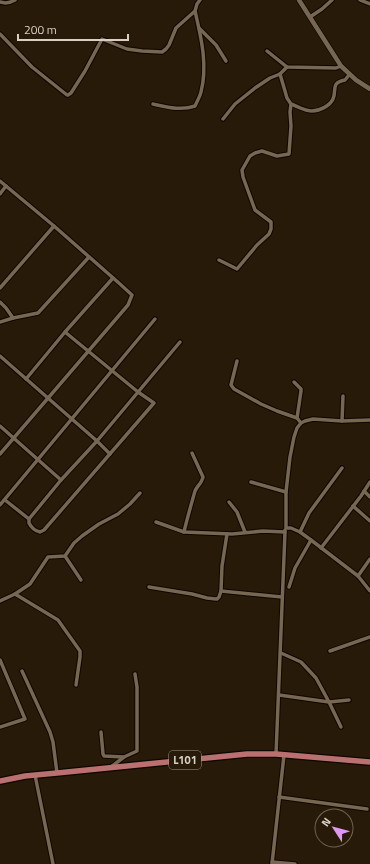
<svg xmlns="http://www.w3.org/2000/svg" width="370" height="864" viewBox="0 0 370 864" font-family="'Titillium Web',sans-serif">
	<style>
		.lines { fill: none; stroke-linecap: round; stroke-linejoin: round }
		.minor-casing { stroke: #100500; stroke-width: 5.5 }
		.tertiary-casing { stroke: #100500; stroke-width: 6 }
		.primary-casing { stroke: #100500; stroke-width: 8 }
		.minor { stroke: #766753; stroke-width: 3.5 }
		.tertiary { stroke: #766753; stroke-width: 4.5 }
		.primary { stroke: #b9716f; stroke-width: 5.5 }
		.labels { text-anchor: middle; stroke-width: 3; stroke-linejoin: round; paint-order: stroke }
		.shield { fill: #271a09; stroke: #a4998d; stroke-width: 1 }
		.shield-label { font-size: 11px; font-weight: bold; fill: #d9d0c5 }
	</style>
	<rect width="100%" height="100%" fill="#271a09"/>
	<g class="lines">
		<defs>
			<g id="minor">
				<path d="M360 0 370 4"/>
				<path d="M0 2C6 4 10 3 15 0"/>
				<path d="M310 17 322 9 332 0"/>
				<path d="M199 28 216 45 226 61"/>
				<path d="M0 34 32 67 67 95H68L71 93 85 71 102 39 127 49 142 51 162 52 166 49 169 45 176 28 195 11 197 4 200 0"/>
				<path d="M267 51 287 67 336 68 341 66"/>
				<path d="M153 104C167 107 181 111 195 106 197 101 200 97 201 92 208 65 201 37 195 11"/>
				<path d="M291 104C297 106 305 111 312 111 319 111 330 106 333 99 337 90 330 83 345 80L349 75"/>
				<path d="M223 119 235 104 255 88 270 78 280 74 287 67"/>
				<path d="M0 181 54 226 120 284 132 295 128 305 0 454"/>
				<path d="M0 194 6 186"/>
				<path d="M219 260 237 269 257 245 269 234 271 229V222L255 210 243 177 242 170 250 156 255 153 262 151 277 156 289 154 291 126 290 112 291 104 287 98 280 74"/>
				<path d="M0 288 54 226"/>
				<path d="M0 302 6 308 13 318"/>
				<path d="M0 322 13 318 38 313 89 257"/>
				<path d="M65 332 138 392 154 403 44 530 40 532C35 531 31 527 29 523V519L61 480 97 441 180 342"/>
				<path d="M0 356 97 441 110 454"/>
				<path d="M237 361 231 385 234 389 261 404 277 411 297 418 301 423"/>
				<path d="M26 379 65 332 113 278"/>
				<path d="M294 382 301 389V391L297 418"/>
				<path d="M370 420 342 421 313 419 305 421 301 423 297 428 294 437 290 457 286 492V528H291L300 532 311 540 358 576 370 591"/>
				<path d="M342 421 343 396"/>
				<path d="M0 426 61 480"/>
				<path d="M251 482 286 492"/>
				<path d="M364 491 370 497"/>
				<path d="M5 500 29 519"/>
				<path d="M229 502 237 512 245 532"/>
				<path d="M0 505 155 319"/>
				<path d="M353 506 370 521"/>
				<path d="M156 522 184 532 232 534 263 531 285 532V530"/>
				<path d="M184 532C187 519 191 505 195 491 197 486 202 483 203 477L192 453"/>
				<path d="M300 532 309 513 342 468"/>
				<path d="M321 548 361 496 370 482"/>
				<path d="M65 556 81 580"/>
				<path d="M358 576 370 559"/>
				<path d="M149 587 192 594 207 598 216 599H217L219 597 221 591 222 566 227 534"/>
				<path d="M289 587 295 568 311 540"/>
				<path d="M221 591 282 597"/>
				<path d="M15 594 58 620 80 651V657L76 685"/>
				<path d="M0 601 15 594 30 584 48 557 65 556 74 543 82 536 99 524 118 514 130 504 140 493"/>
				<path d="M330 651 370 637"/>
				<path d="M281 653 301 662 316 678 329 702 341 727"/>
				<path d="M0 660 25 719 0 727"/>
				<path d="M22 671 50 732 53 742 57 773"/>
				<path d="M279 695 329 702 349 700"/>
				<path d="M101 732 103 754 104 756 124 757"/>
				<path d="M276 754 285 532"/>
				<path d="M111 767 124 757 137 751V687L135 674"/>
				<path d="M35 775 53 864"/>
				<path d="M279 797 367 809"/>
				<path d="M272 862 295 864"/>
				<path d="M272 864 284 755"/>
			</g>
			<path id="tertiary" d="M299 0 341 66 356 80 370 89"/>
			<path id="primary" d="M0 781 25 776 57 773 247 754H276L370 762"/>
		</defs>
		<use href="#minor" class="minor-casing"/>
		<use href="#tertiary" class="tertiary-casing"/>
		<use href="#primary" class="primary-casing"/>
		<use href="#minor" class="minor"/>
		<use href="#tertiary" class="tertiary"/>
		<use href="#primary" class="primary"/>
	</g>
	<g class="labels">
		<rect class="shield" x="169" y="751" width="32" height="18" rx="3"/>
		<g class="shield-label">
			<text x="185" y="764">L101</text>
		</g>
	</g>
	<g transform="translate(334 828) rotate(306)"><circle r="19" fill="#271a09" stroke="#6e6354"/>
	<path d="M0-3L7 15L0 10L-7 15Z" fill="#de98f3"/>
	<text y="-6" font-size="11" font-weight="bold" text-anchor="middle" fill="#d9d0c5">N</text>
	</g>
	<path d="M18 34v6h110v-6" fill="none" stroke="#d9d0c5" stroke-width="2"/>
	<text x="24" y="34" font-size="12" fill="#d9d0c5" stroke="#271a09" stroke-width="3" paint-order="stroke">200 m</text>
</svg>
